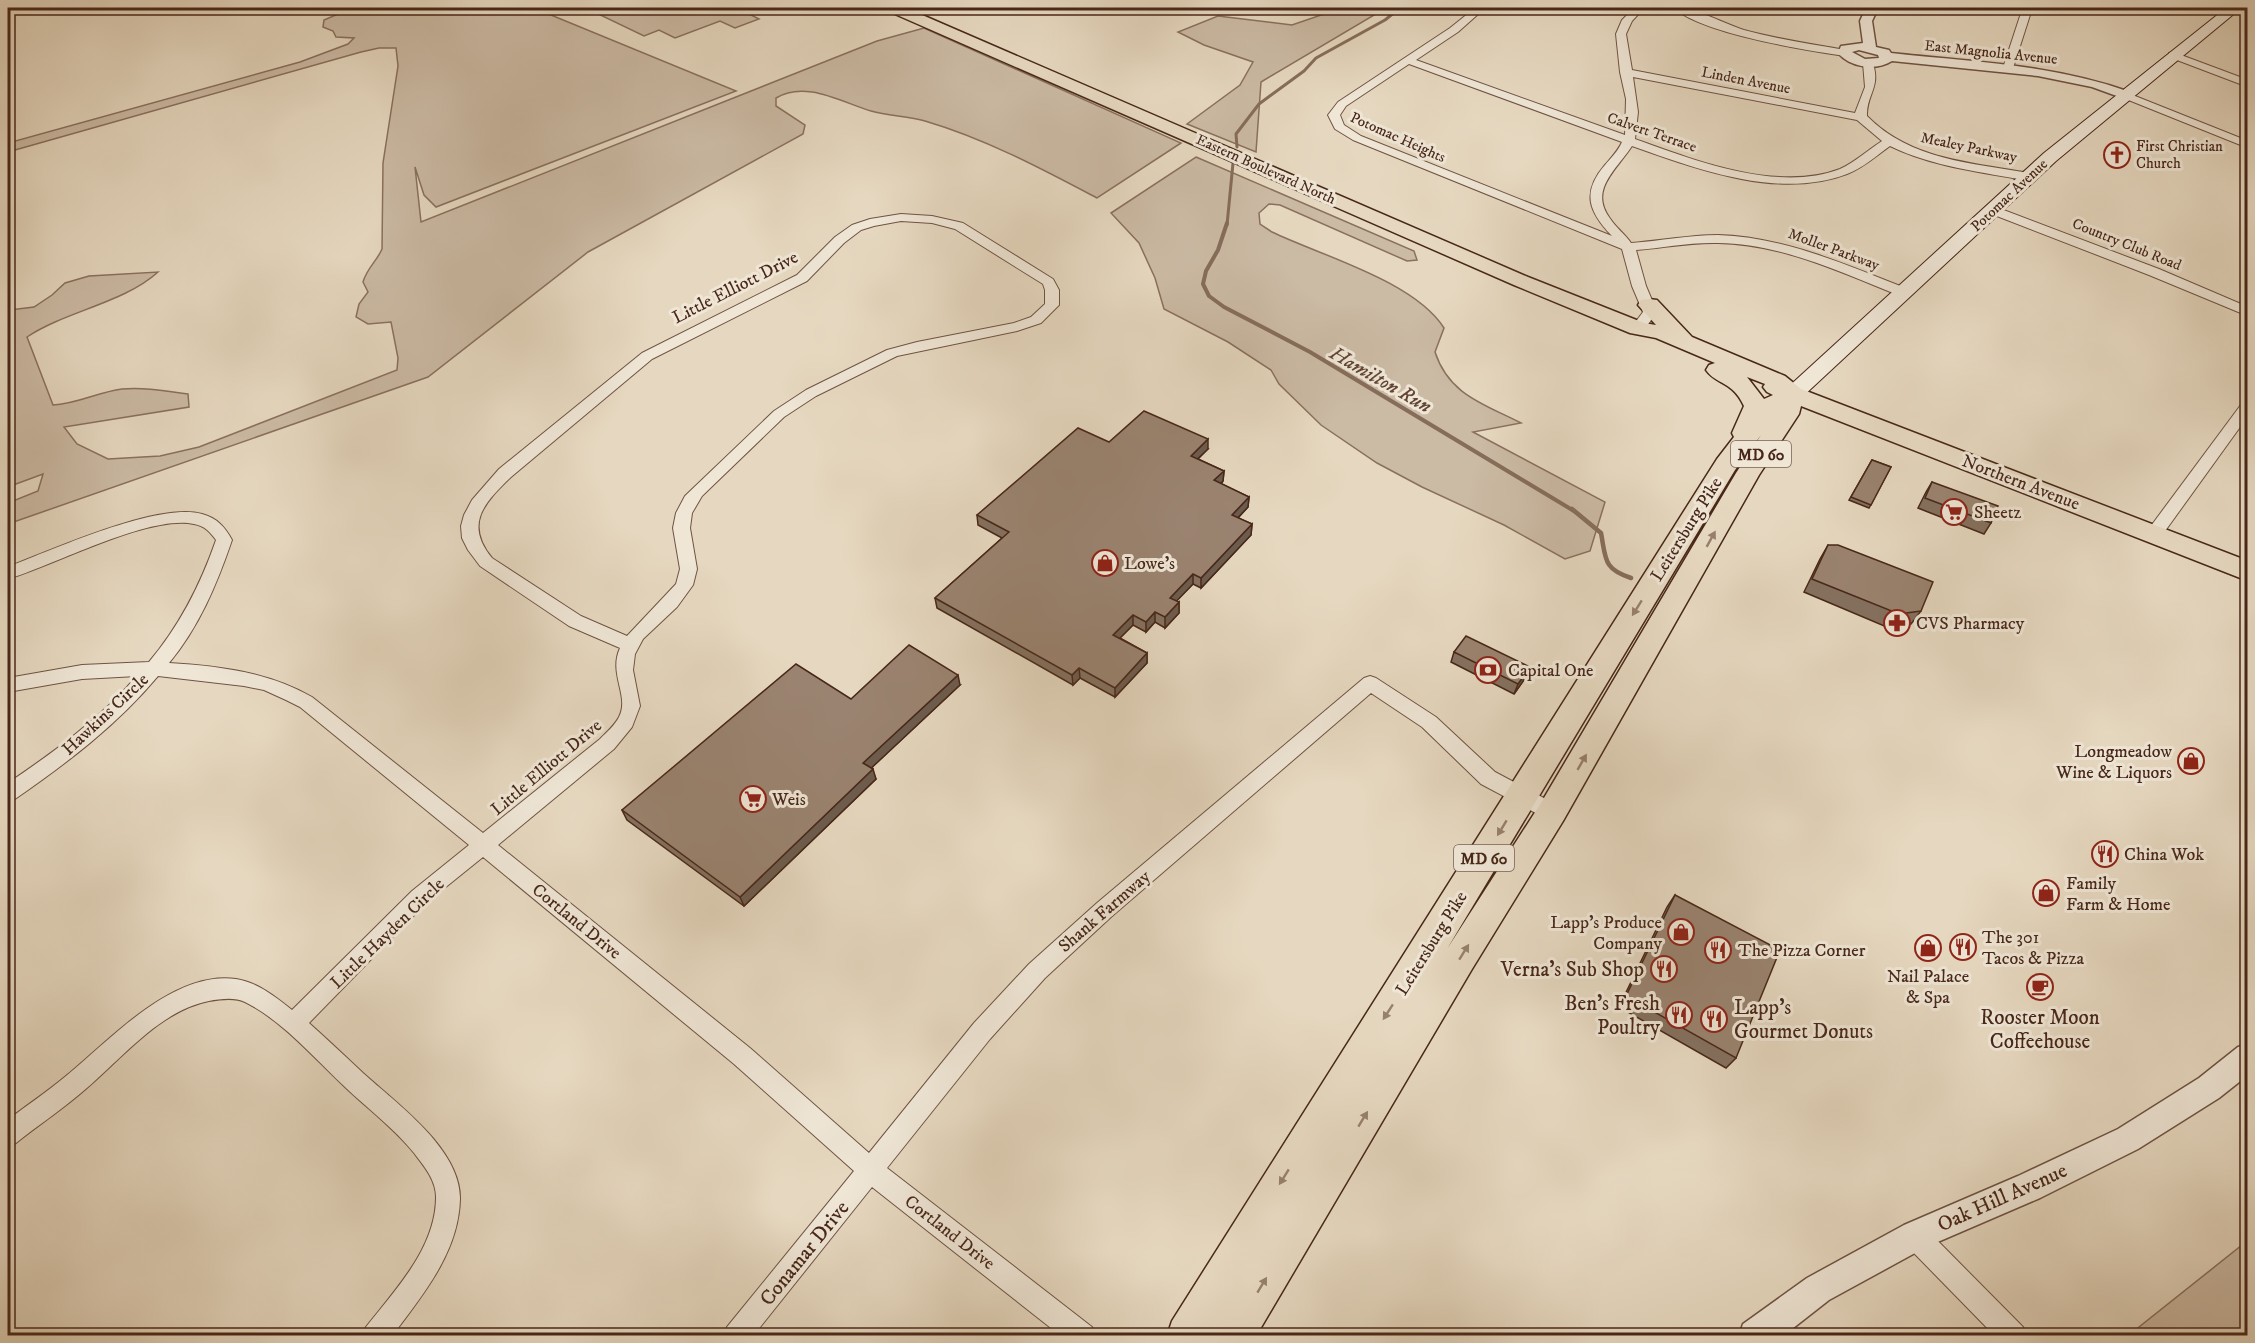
<svg xmlns="http://www.w3.org/2000/svg" width="2255" height="1343" viewBox="0 0 2255 1343" font-family="'IM FELL DW Pica',serif">
	<style>
		.green { fill: #cbbaa4; stroke: #8a705e; stroke-width: 1.5 }
		.lines { fill: none; stroke-linecap: round; stroke-linejoin: round }
		.stream-far2 { stroke: #866d5b; stroke-width: 3 }
		.stream-far1 { stroke: #866d5b; stroke-width: 4 }
		.stream { stroke: #866d5b; stroke-width: 4.5 }
		.minor-casing { stroke: #705343; stroke-width: 2 }
		.tertiary-casing { stroke: #705343; stroke-width: 3 }
		.secondary-casing { stroke: #482719; stroke-width: 2 }
		.primary-casing { stroke: #482719; stroke-width: 3 }
		.minor { fill: #efe6d6; fill-rule: evenodd }
		.tertiary { fill: #efe6d6; fill-rule: evenodd }
		.secondary { fill: #efe6d6; fill-rule: evenodd }
		.primary { fill: #e6d8c0; fill-rule: evenodd }
		.wall { fill: #847160; stroke: #482719; stroke-width: 1.5 }
		.shaded-wall { fill: #6c5c4e; stroke: #482719; stroke-width: 1.5 }
		.building { fill: #9a8370; stroke: #482719; stroke-width: 1.5 }
		.oneway { fill: #97806c }
		.labels { text-anchor: middle; stroke-width: 6; stroke-linejoin: round; paint-order: stroke }
		.far-street-label { font-size: 15px; fill: #482719; stroke: #efe6d6 }
		.far-poi-label { font-size: 15px; fill: #482719; stroke: #efe6d6; text-anchor: start }
		.shield { fill: #efe6d6; stroke: #7a6052; stroke-width: 1.5 }
		.shield-label { font-size: 16px; font-weight: bold; fill: #482719 }
		.street-label { font-size: 18px; fill: #482719; stroke: #efe6d6 }
		.poi-label { font-size: 18px; fill: #482719; stroke: #efe6d6; text-anchor: start }
		.water-label { font-size: 20px; font-style: italic; fill: #624434; stroke: #efe6d6 }
		.near-poi-label { font-size: 21px; fill: #482719; stroke: #efe6d6; text-anchor: end }
		.near-street-label { font-size: 21px; fill: #482719; stroke: #efe6d6 }
	</style>
	<rect width="100%" height="100%" fill="#e6d8c0"/>
	<filter id="stains"><feTurbulence type="fractalNoise" baseFrequency=".00333" numOctaves="4"/><feColorMatrix values="0 0 0 0 .2 0 0 0 0 .09 0 0 0 0 .02 0 0 0 .5 -.17"/></filter>
	<radialGradient id="worn" r=".72"><stop offset=".6" stop-color="#630" stop-opacity="0"/><stop offset="1" stop-color="#630" stop-opacity=".3"/></radialGradient>
	<g class="green">
		<path d="M352 8H534L736 91 436 207 424 195 415 167 421 222 877 41 924 28 1181 143 1097 198C1042 169 986 139 925 121 908 116 889 116 871 111 841 102 805 80 776 98V106L805 125 803 134 588 252 428 377 8 524V503L38 491 43 474 8 487V397L11 388 8 380V306L10 310 34 307 52 295 65 283 89 276 158 272C124 303 66 311 27 337L53 405C77 404 98 392 122 389 144 387 166 391 188 394L189 407 64 427 77 444 108 459 160 456 199 447 397 370 398 358 391 322 368 324 356 317 359 304 368 292 363 282C367 268 377 261 382 249L383 163 398 66 396 48H379L361 52 8 152V143L300 62 348 44 354 38 336 37 333 31 323 27 324 20Z"/>
		<path d="M607 8 631 10 636 8H741L748 10 745 12 759 19 735 28 720 21 675 38 659 30 644 36 594 12Z"/>
		<path d="M1326 8H1386L1261 82 1256 152 1187 124 1240 85 1253 62 1204 45 1178 32 1218 16 1292 25 1327 13Z"/>
		<path d="M1196 157 1414 251 1417 260 1407 261 1280 205 1269 204 1259 213 1260 224 1272 232C1322 256 1414 281 1444 328L1435 352C1449 395 1484 404 1521 423L1473 432 1605 502 1590 551 1565 559 1504 525 1422 487 1377 463 1321 425 1279 384 1271 370 1228 342 1164 309 1155 278 1139 243 1111 213Z"/>
		<path d="M2247 1241V1335H2129Z"/>
	</g>
	<g class="lines">
		<g class="stream-far2">
			<path d="M1237 147 1236 134 1259 104 1304 71 1316 58 1385 20 1400 8"/>
			<path d="M1227 225 1233 163"/>
		</g>
		<path class="stream-far1" d="M1227 223 1218 250 1206 271 1203 284 1209 296 1224 307 1310 352 1574 511"/>
		<path class="stream" d="M1572 509 1601 533C1606 559 1603 569 1631 578"/>
		<defs>
			<g id="minor">
				<path d="M1475 8H1485L1458 32 1416 60 1625 135 1626 99 1620 72 1616 34 1622 20 1634 8H1644L1632 21 1626 34 1632 70 1855 113 1865 87 1863 63 1868 60 1872 61C1882 87 1866 94 1867 116 1910 160 1972 163 2029 173L2035 177 2029 181C1982 172 1933 167 1890 146 1876 156 1863 168 1847 174 1779 200 1697 169 1632 146 1618 168 1589 189 1609 217 1615 227 1625 234 1631 243 1660 241 1689 235 1718 235 1785 237 1846 265 1908 289L1910 292 1903 296 1898 295C1840 272 1782 244 1718 243 1690 242 1663 248 1636 250L1646 286 1657 312 1643 331H1633L1631 328 1643 312 1632 286 1622 249 1353 140 1335 129 1328 115 1338 102 1450 28ZM1409 64 1622 142C1618 151 1611 158 1605 165 1581 193 1589 212 1612 236L1361 136 1344 125 1340 115 1346 106ZM1633 77 1857 120 1882 141C1868 150 1855 162 1840 169 1778 193 1693 160 1635 139L1638 112Z"/>
				<path d="M1674 8C1693 6 1724 24 1744 30 1777 39 1811 44 1845 50L1850 53 1845 56C1805 50 1703 34 1674 8Z"/>
				<path d="M2204 8H2219L2233 13 2228 16Z"/>
				<path d="M2021 13 2030 15 2013 68 2008 71 2004 70 2003 68Z"/>
				<path d="M2173 52 2248 80V87L2169 57V53Z"/>
				<path d="M2125 92 2248 141V148L2121 97V93Z"/>
				<path d="M1993 206 2159 269 2248 307V316L2149 275 1989 213 1987 210 1989 207Z"/>
				<path d="M901 214 932 216 963 223 1053 279 1059 290V305L1041 323 1017 331 897 356 816 396 784 417 702 496 692 513 690 528 697 569 693 585 677 607 643 639 635 654 633 670 640 706 632 727 614 749 498 845 750 1048 869 1153 974 1023 1029 964 1097 903 1364 678 1370 676 1376 678 1436 717 1495 772 1559 806 1562 812 1559 818 1552 820 1545 818 1481 784 1422 727 1371 693 1111 917 1045 978 990 1039 887 1168 1092 1327 1096 1336H1061L872 1187 753 1336H723L727 1327 854 1171 734 1064 483 857 426 903 309 1023C327 1039 345 1056 363 1073 396 1103 461 1149 460 1199 459 1252 422 1296 392 1336H362L366 1327C395 1290 436 1248 436 1197 436 1180 424 1166 414 1153 394 1128 368 1109 345 1087 314 1058 283 1021 245 1002 235 997 220 999 209 1001 158 1011 119 1062 81 1093 60 1111 37 1126 16 1143L8 1147V1120C27 1105 47 1092 66 1076 110 1040 173 970 236 979 257 982 276 997 292 1010L412 891 469 845 300 707 286 700 264 690 244 686 158 676C117 725 67 763 15 799L8 801V783C54 752 101 718 137 676L82 679 8 692V678L82 665 149 662C180 625 200 586 216 540 210 532 205 526 194 524 150 514 55 565 8 579V567C52 550 158 502 202 514 217 518 225 527 232 540 217 584 199 627 169 663 219 666 268 672 312 697L483 833 600 739C607 732 615 725 619 717 630 696 608 674 620 648L569 626 480 566 468 550 462 538 461 526 464 515 472 500 499 469 642 353 797 275 835 237 852 225 870 219ZM901 221 932 223 955 229 1043 284 1045 290V304L1031 317 1014 323 917 342 887 350 806 390 774 411 685 496 676 513 673 528 680 569 676 584 627 636 581 616 492 558C464 524 484 503 511 477L652 359 807 281 844 243 861 230 874 226Z"/>
				<path d="M2248 400V416L2160 538H2148L2146 534 2148 530 2243 402Z"/>
				<path d="M1915 1224 1924 1227 2023 1327 2027 1336H1995L1906 1245 1903 1236 1906 1227Z"/>
			</g>
			<g id="tertiary">
				<path d="M1866 8H1878L1872 21 1876 47 1889 50 1891 53C1972 62 2052 64 2130 92L2132 95 2125 99 2092 87 2038 76 1892 61C1876 71 1851 68 1838 53L1841 46 1863 43 1860 21ZM1859 50 1878 55 1879 58 1865 59 1852 52Z"/>
				<path d="M2248 1044V1075L2219 1098 2138 1149 2040 1198 1926 1247 1829 1300 1783 1336H1739L1743 1324 1807 1278 1904 1225 2018 1176 2118 1129 2199 1078 2238 1047Z"/>
			</g>
			<path id="secondary" d="M2226 8H2241L2056 161 1800 399 1793 400 1786 399 1783 394 1786 389 2044 153Z"/>
			<path id="primary" d="M886 8H906L1528 277 1644 323 1656 325 1638 305 1641 300 1649 299 1657 300 1692 337 1785 376 1801 389 2248 561V581L1801 406 1799 414 1759 475 1563 821 1472 969 1256 1336H1212L1213 1332 1211 1336H1167L1172 1321 1717 459 1734 437 1732 433 1744 406C1732 380 1716 385 1706 370L1709 365 1715 363 1656 338 1630 333 1514 285 888 11ZM1747 377 1765 384 1763 387 1767 392 1773 395 1764 399ZM1761 435 1736 473 1541 803 1447 949 1735 470Z"/>
		</defs>
		<use href="#minor" class="minor-casing"/>
		<use href="#tertiary" class="tertiary-casing"/>
		<use href="#secondary" class="secondary-casing"/>
		<use href="#primary" class="primary-casing"/>
		<use href="#minor" class="minor"/>
		<use href="#tertiary" class="tertiary"/>
		<use href="#secondary" class="secondary"/>
		<use href="#primary" class="primary"/>
	</g>
	<g class="wall">
		<path d="M1109 442 1208 449 1198 459 1224 471 1223 481 1221 484 1249 497 1248 507 1238 518 1252 524 1251 535 1201 588 1193 584 1176 601 1179 602V613L1165 628 1155 622 1146 632 1133 625 1120 638 1147 653V663L1115 697 1080 678 1073 685 937 608 935 598 1002 538 978 525 977 515Z"/>
		<path d="M1872 460 1891 467 1869 508 1849 500Z"/>
		<path d="M1932 482 1991 523 1984 534 1918 508 1926 492Z"/>
		<path d="M1828 545 1921 611 1911 624 1889 628 1804 592 1820 559Z"/>
		<path d="M1454 652 1526 677 1514 694 1451 662Z"/>
		<path d="M960 685 871 768 876 779 744 906 627 820 622 810 851 699Z"/>
		<path d="M1675 895 1736 1058 1726 1068 1619 1007 1667 907Z"/>
	</g>
	<g class="shaded-wall">
		<path d="M1208 439V449L1190 466 1191 456Z"/>
		<path d="M1224 471 1223 481 1213 491 1214 480Z"/>
		<path d="M1249 497 1248 507 1231 525 1232 515Z"/>
		<path d="M1252 524 1251 535 1201 588V578Z"/>
		<path d="M1193 574V584L1170 608V598Z"/>
		<path d="M1179 602V613L1165 628V617Z"/>
		<path d="M1155 612V622L1146 632V622Z"/>
		<path d="M1133 615V625L1113 645V635Z"/>
		<path d="M1147 653V663L1115 697V688Z"/>
		<path d="M1530 667 1526 677 1514 694 1518 684Z"/>
		<path d="M1079 668 1080 678 1073 685 1072 675Z"/>
		<path d="M958 675 960 685 866 773 863 763Z"/>
		<path d="M873 769 876 779 744 906 740 897Z"/>
	</g>
	<g class="building">
		<path d="M1144 411 1208 439 1191 456 1224 471 1214 480 1249 497 1232 515 1252 524 1201 578 1193 574 1170 598 1179 602 1165 617 1155 612 1146 622 1133 615 1113 635 1147 653 1115 688 1079 668 1072 675 935 598 1009 532 977 515 1078 428 1109 442Z"/>
		<path d="M1872 460 1891 467 1871 505 1851 497Z"/>
		<path d="M1932 482 1998 506 1991 523 1925 498Z"/>
		<path d="M1828 545H1838L1933 582 1921 611 1899 614 1812 579Z"/>
		<path d="M1466 636 1530 667 1518 684 1454 652Z"/>
		<path d="M909 645 958 675 863 763 873 769 740 897 622 810 796 664 851 699Z"/>
		<path d="M1675 895 1780 950 1736 1058 1626 996Z"/>
	</g>
	<defs><path id="oneway-solid" d="M-6-.8H1V-3.2L6.5 0L1 3.2V.8H-6Z" transform="scale(1.5)"/></defs>
	<g class="oneway">
		<use href="#oneway-solid" transform="translate(1711 539) rotate(-61)"/>
		<use href="#oneway-solid" transform="translate(1637 608) rotate(122)"/>
		<use href="#oneway-solid" transform="translate(1582 762) rotate(-60)"/>
		<use href="#oneway-solid" transform="translate(1502 828) rotate(121)"/>
		<use href="#oneway-solid" transform="translate(1464 952) rotate(-58)"/>
		<use href="#oneway-solid" transform="translate(1388 1012) rotate(123)"/>
		<use href="#oneway-solid" transform="translate(1363 1119) rotate(-59)"/>
		<use href="#oneway-solid" transform="translate(1284 1177) rotate(122)"/>
		<use href="#oneway-solid" transform="translate(1262 1285) rotate(-59)"/>
	</g>
	<defs>
		<symbol id="church-ring" viewBox="-11 -11 22 22"><circle r="9.5" fill="#efe6d6" stroke="#8f2418" stroke-width="1.5"/><path d="M-1.2-6h2.4v3.5h3.3v2.4h-3.3V6h-2.4V-.1h-3.3v-2.4h3.3Z" fill="#8f2418"/></symbol>
		<symbol id="supermarket-ring" viewBox="-11 -11 22 22"><circle r="9.5" fill="#efe6d6" stroke="#8f2418" stroke-width="1.5"/><path d="M-6-5.5h2.5l.6 2H6L4.5 2H-2.5L-4.4-4H-6ZM-1.5 3.2a1.3 1.3 0 1 0 .1 0ZM3 3.2a1.3 1.3 0 1 0 .1 0Z" fill="#8f2418"/></symbol>
		<symbol id="shop-ring" viewBox="-11 -11 22 22"><circle r="9.5" fill="#efe6d6" stroke="#8f2418" stroke-width="1.5"/><path d="M-5-2.5h2.3a2.7 3.5 0 0 1 5.4 0H5L5.5 6h-11ZM-1.5-2.5h3a1.5 2.3 0 0 0-3 0Z" fill="#8f2418"/></symbol>
		<symbol id="pharmacy-ring" viewBox="-11 -11 22 22"><circle r="9.5" fill="#efe6d6" stroke="#8f2418" stroke-width="1.5"/><path d="M-2-6h4v4h4v4h-4v4h-4v-4h-4v-4h4Z" fill="#8f2418"/></symbol>
		<symbol id="bank-ring" viewBox="-11 -11 22 22"><circle r="9.5" fill="#efe6d6" stroke="#8f2418" stroke-width="1.5"/><path d="M-6-4H6V4H-6ZM0-2.3a2.3 2.3 0 1 0 0 4.6a2.3 2.3 0 1 0 0-4.6Z" fill="#8f2418"/></symbol>
		<symbol id="restaurant-ring" viewBox="-11 -11 22 22"><circle r="9.5" fill="#efe6d6" stroke="#8f2418" stroke-width="1.5"/><path d="M-5-6h1v4h1v-4h1v4h1v-4h1v5L-1.5 .5V6h-2V.5L-5-1ZM5-6V6H3V1.5H1.5Q1.5-4 5-6Z" fill="#8f2418"/></symbol>
		<symbol id="cafe-ring" viewBox="-11 -11 22 22"><circle r="9.5" fill="#efe6d6" stroke="#8f2418" stroke-width="1.5"/><path d="M-5.5-4.5H6V0H3Q3 3.5 0 3.5H-2.5Q-5.5 3.5-5.5 0ZM3-3.2v2h1.7v-2ZM-6 4.5H4V6H-6Z" fill="#8f2418"/></symbol>
	</defs>
	<g fill-rule="evenodd">
		<use href="#church-ring" x="2102" y="140" width="30" height="30"/>
		<use href="#supermarket-ring" x="1939" y="497" width="30" height="30"/>
		<use href="#shop-ring" x="1090" y="548" width="30" height="30"/>
		<use href="#pharmacy-ring" x="1882" y="608" width="30" height="30"/>
		<use href="#bank-ring" x="1473" y="655" width="30" height="30"/>
		<use href="#shop-ring" x="2176" y="746" width="30" height="30"/>
		<use href="#supermarket-ring" x="738" y="784" width="30" height="30"/>
		<use href="#restaurant-ring" x="2090" y="839" width="30" height="30"/>
		<use href="#shop-ring" x="2031" y="878" width="30" height="30"/>
		<use href="#shop-ring" x="1666" y="917" width="30" height="30"/>
		<use href="#restaurant-ring" x="1948" y="932" width="30" height="30"/>
		<use href="#shop-ring" x="1913" y="933" width="30" height="30"/>
		<use href="#restaurant-ring" x="1703" y="935" width="30" height="30"/>
		<use href="#restaurant-ring" x="1649" y="954" width="30" height="30"/>
		<use href="#cafe-ring" x="2025" y="972" width="30" height="30"/>
		<use href="#restaurant-ring" x="1664" y="1000" width="30" height="30"/>
		<use href="#restaurant-ring" x="1699" y="1004" width="30" height="30"/>
	</g>
	<g class="labels">
		<g class="far-street-label">
			<text transform="translate(1991 52) rotate(6)" y="5">East Magnolia Avenue</text>
			<text transform="translate(1746 80) rotate(11)" y="5">Linden Avenue</text>
			<text transform="translate(1652 132) rotate(19)" y="5">Calvert Terrace</text>
			<text transform="translate(1398 137) rotate(24)" y="5">Potomac Heights</text>
			<text transform="translate(1969 147) rotate(12)" y="5">Mealey Parkway</text>
			<text transform="translate(1266 169) rotate(24)" y="5">Eastern Boulevard North</text>
			<text transform="translate(2009 195) rotate(-43)" y="5">Potomac Avenue</text>
			<text transform="translate(2127 244) rotate(22)" y="5">Country Club Road</text>
			<text transform="translate(1834 249) rotate(20)" y="5">Moller Parkway</text>
		</g>
		<g class="far-poi-label">
			<text x="2136" y="151">First Christian<tspan x="2136" dy="17">Church</tspan></text>
		</g>
		<g class="shield">
			<rect x="1731" y="441" width="60" height="26" rx="4.5"/>
			<rect x="1454" y="845" width="60" height="26" rx="4.5"/>
		</g>
		<g class="shield-label">
			<text x="1761" y="460">MD 60</text>
			<text x="1484" y="864">MD 60</text>
		</g>
		<g class="street-label">
			<text transform="translate(735 287) rotate(-27)" y="6">Little Elliott Drive</text>
			<text transform="translate(2021 482) rotate(21)" y="6">Northern Avenue</text>
			<text transform="translate(1686 529) rotate(-58)" y="6">Leitersburg Pike</text>
			<text transform="translate(105 714) rotate(-43)" y="6">Hawkins Circle</text>
			<text transform="translate(546 767) rotate(-40)" y="6">Little Elliott Drive</text>
			<text transform="translate(1104 911) rotate(-41)" y="6">Shank Farmway</text>
			<text transform="translate(577 921) rotate(39)" y="6">Cortland Drive</text>
			<text transform="translate(387 933) rotate(-44)" y="6">Little Hayden Circle</text>
			<text transform="translate(1431 943) rotate(-58)" y="6">Leitersburg Pike</text>
			<text transform="translate(950 1232) rotate(38)" y="6">Cortland Drive</text>
		</g>
		<g class="poi-label">
			<text x="1974" y="518">Sheetz</text>
			<text x="1124" y="569">Lowe's</text>
			<text x="1916" y="629">CVS Pharmacy</text>
			<text x="1508" y="676">Capital One</text>
			<text x="2172" y="757" text-anchor="end">Longmeadow<tspan x="2172" dy="21">Wine &amp; Liquors</tspan></text>
			<text x="772" y="805">Weis</text>
			<text x="2124" y="860">China Wok</text>
			<text x="2066" y="889">Family<tspan x="2066" dy="21">Farm &amp; Home</tspan></text>
			<text x="1662" y="928" text-anchor="end">Lapp's Produce<tspan x="1662" dy="21">Company</tspan></text>
			<text x="1982" y="943">The 301<tspan x="1982" dy="21">Tacos &amp; Pizza</tspan></text>
			<text x="1738" y="956">The Pizza Corner</text>
			<text x="1928" y="982" text-anchor="middle">Nail Palace<tspan x="1928" dy="21">&amp; Spa</tspan></text>
		</g>
		<g class="water-label">
			<text transform="translate(1381 379) rotate(30)" y="7">Hamilton Run</text>
		</g>
		<g class="near-poi-label">
			<text x="1644" y="976">Verna's Sub Shop</text>
			<text x="1660" y="1010">Ben's Fresh<tspan x="1660" dy="24">Poultry</tspan></text>
			<text x="1734" y="1014" text-anchor="start">Lapp's<tspan x="1734" dy="24">Gourmet Donuts</tspan></text>
			<text x="2040" y="1024" text-anchor="middle">Rooster Moon<tspan x="2040" dy="24">Coffeehouse</tspan></text>
		</g>
		<g class="near-street-label">
			<text transform="translate(2002 1197) rotate(-24)" y="7">Oak Hill Avenue</text>
			<text transform="translate(804 1253) rotate(-51)" y="7">Conamar Drive</text>
		</g>
	</g>
	<rect width="2255" height="1343" fill="none" stroke="#e6d8c0" stroke-width="30"/>
	<rect x="9" y="9" width="2237" height="1325" fill="none" stroke="#482719" stroke-width="3"/>
	<rect x="15" y="15" width="2225" height="1313" fill="none" stroke="#482719" stroke-width="1.5"/>
	<rect width="100%" height="100%" filter="url(#stains)"/>
	<rect width="100%" height="100%" fill="url(#worn)"/>
</svg>
